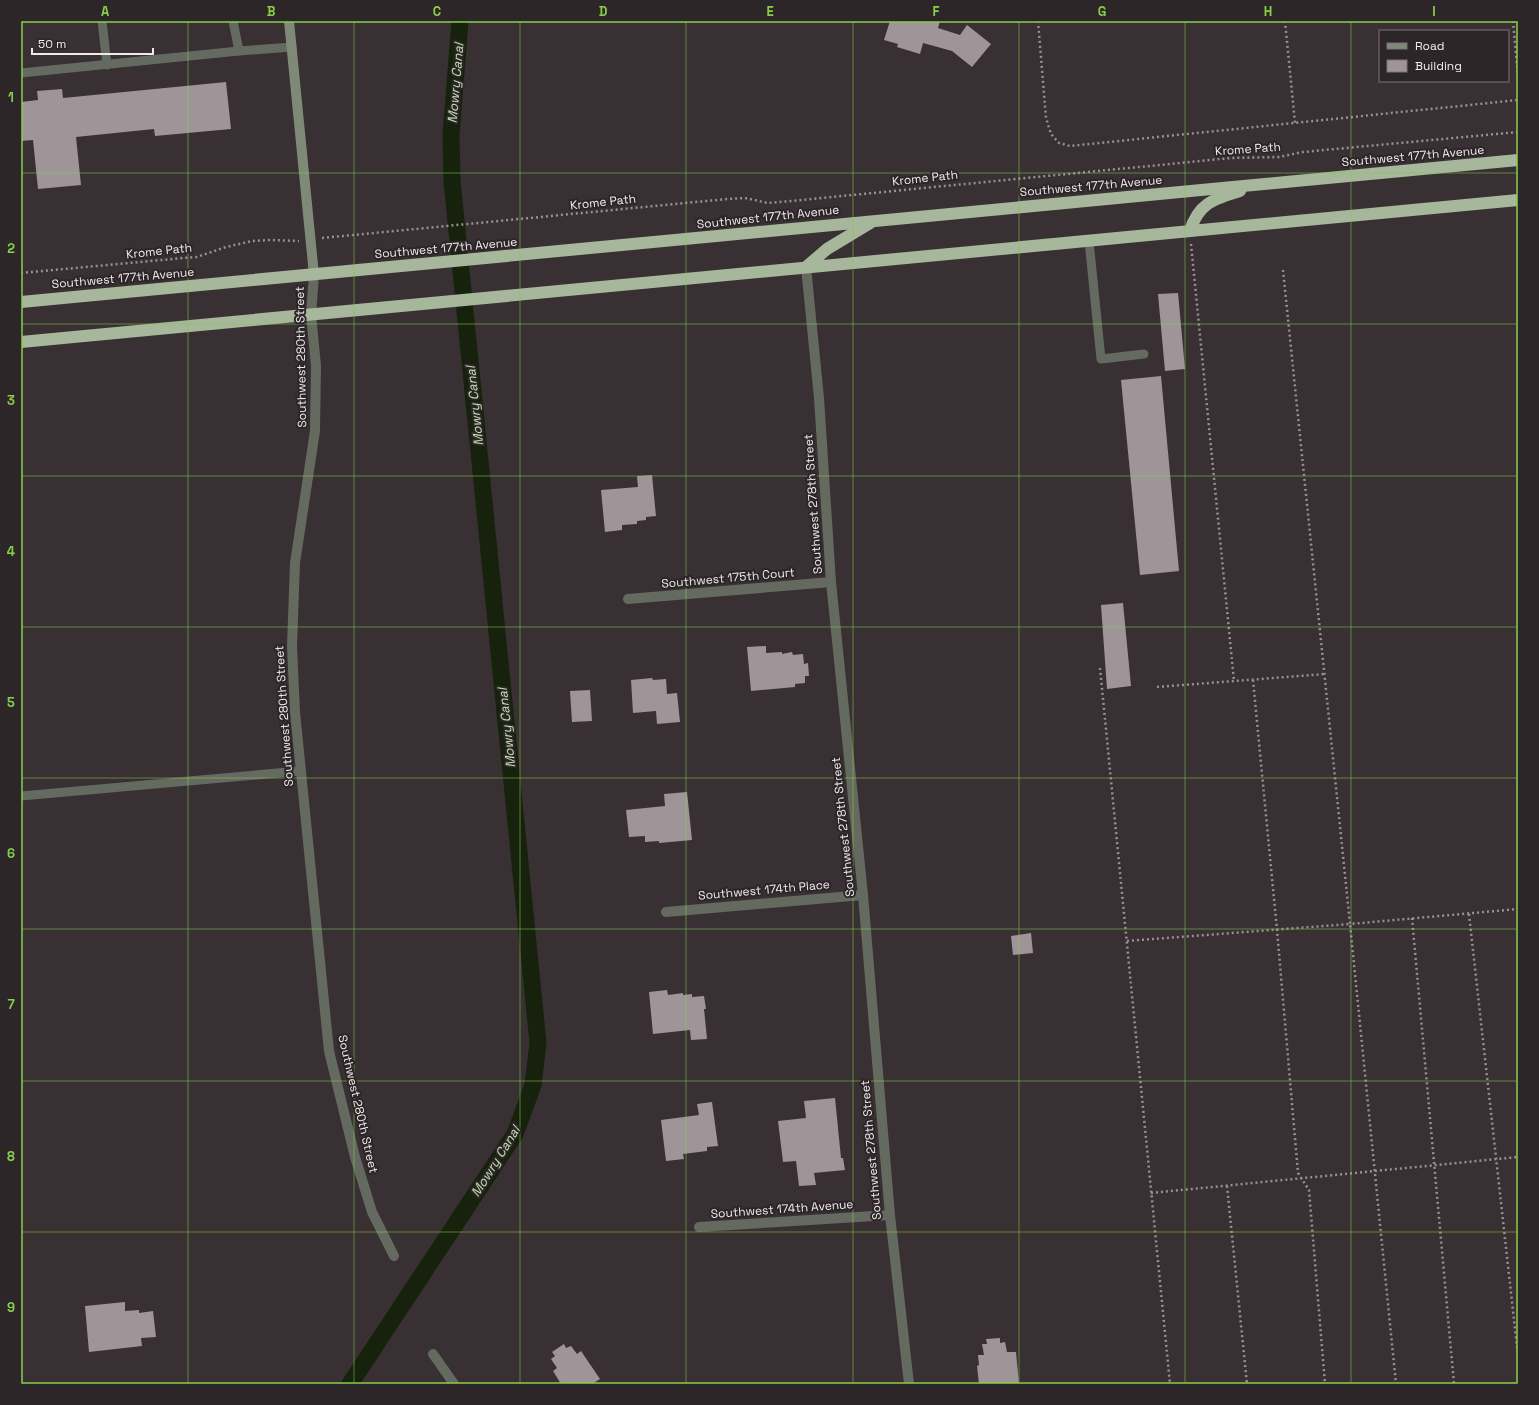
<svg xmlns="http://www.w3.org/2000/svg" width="1539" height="1405" viewBox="0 0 1539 1405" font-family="'Space Grotesk',sans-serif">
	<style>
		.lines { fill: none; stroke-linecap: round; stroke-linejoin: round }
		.canal { stroke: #16220c; stroke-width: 17 }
		.building { fill: #9f9599 }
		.path { stroke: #989194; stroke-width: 2.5; stroke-dasharray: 2 3; stroke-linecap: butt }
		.lane { stroke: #646a5f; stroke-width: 9 }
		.street { stroke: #646a5f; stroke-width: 10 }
		.secondary { stroke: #7f8978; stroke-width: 10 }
		.highway { stroke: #a6b79b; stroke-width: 12 }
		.grid { fill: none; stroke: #89ce48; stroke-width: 1; stroke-opacity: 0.55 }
		.labels { text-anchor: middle; stroke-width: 4; stroke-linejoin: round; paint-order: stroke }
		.street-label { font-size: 12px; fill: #f0eaec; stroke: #2d2629 }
		.water-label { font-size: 13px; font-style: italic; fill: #c6e2b1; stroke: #2d2629 }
		.neatline { fill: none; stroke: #89ce48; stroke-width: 1.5 }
		.grid-label { font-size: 13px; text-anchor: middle; font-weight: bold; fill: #89ce48 }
	</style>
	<rect width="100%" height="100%" fill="#383033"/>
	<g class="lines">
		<path class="canal" d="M350 1384 515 1134 533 1085 538 1043 452 181 451 135 460 21"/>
	</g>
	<g class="building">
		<path d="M890 21H940L938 28 960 35 967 25 991 44 972 67 952 51 923 43 920 54 897 47 898 44 884 40Z"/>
		<path d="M226 82 231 129 155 136 154 129 76 137 81 185 38 189 33 140 21 141V102L38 100 37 91 62 89 63 98Z"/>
		<path d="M1178 293 1185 369 1165 371 1158 294Z"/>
		<path d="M1161 376 1179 571 1140 575 1121 380Z"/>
		<path d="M652 475 656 516 646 517V520L637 521V524L622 525V530L605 532 601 490 638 487 637 476Z"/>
		<path d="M1123 603 1131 686 1107 689 1101 605Z"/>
		<path d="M766 646V653L782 652V654L792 652 793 655 803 654 804 664 808 663 809 676H805V683L795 684V687L751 691 747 647Z"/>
		<path d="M652 678 653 680 666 679 667 694 677 693 680 722 657 724 656 711 633 713 631 680Z"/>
		<path d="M590 690 592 721 572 722 570 691Z"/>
		<path d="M687 792 692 840 659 843V841L645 842V836L629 837 626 810 665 806 664 794Z"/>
		<path d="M1031 933 1033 953 1013 955 1011 936Z"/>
		<path d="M667 990 668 995 683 993V995L692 994V997L704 996 706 1009H704L707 1039 691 1040 690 1030 653 1034 649 992Z"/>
		<path d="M835 1098 841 1158H843L845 1170 814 1173 816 1185 799 1186 796 1161 783 1162 778 1121 806 1118 804 1101Z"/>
		<path d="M712 1102 718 1146 707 1147V1151L683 1154 684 1159 666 1161 661 1120 699 1115 697 1104Z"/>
		<path d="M125 1302V1311L139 1310V1313L153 1311 156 1337 141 1338 142 1346 89 1352 85 1306Z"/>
		<path d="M1000 1338V1343L1005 1342 1007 1352H1016L1019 1384H979L977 1366 979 1365 978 1355H984L982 1344H987L986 1339Z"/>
		<path d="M564 1344 566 1348 571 1346 577 1354 581 1351 600 1379 592 1384H561L553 1371 557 1368 551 1359 555 1356 552 1352Z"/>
	</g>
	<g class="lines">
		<g class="path">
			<path d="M1038 21 1046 118 1051 134 1059 143 1070 146 1518 100"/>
			<path d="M1285 21 1295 123"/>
			<path d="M1513 21 1518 75"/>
			<path d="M322 238 727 199 745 198 768 203 791 201 1231 158 1279 157 1303 152 1518 132"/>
			<path d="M1191 244 1234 681"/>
			<path d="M1283 270 1350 924 1518 909"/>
			<path d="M21 273 183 258 197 257 226 247 252 241 270 240 299 241"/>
			<path d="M1100 668 1170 1384"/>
			<path d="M1253 680 1277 930 1298 1173 1309 1190 1325 1384"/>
			<path d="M1157 687 1325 674"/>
			<path d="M1469 914 1518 1356"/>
			<path d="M1412 918 1454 1384"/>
			<path d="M1127 941 1350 924 1396 1384"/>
			<path d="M1227 1186 1247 1384"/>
			<path d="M1151 1193 1518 1157"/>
		</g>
		<g class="lane">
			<path d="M102 21 107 65"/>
			<path d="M233 21 239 51"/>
			<path d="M21 73 239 51 292 47"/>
			<path d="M1089 241 1101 359 1144 354"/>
			<path d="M21 796 300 771"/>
		</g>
		<g class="street">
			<path d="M806 267 819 398 831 582 863 895 890 1215 909 1384"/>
			<path d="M314 275 311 314 316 366 315 431 295 563 292 646 295 712 329 1051 355 1157 372 1212 394 1256"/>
			<path d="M628 599 831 582"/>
			<path d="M666 912 863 895"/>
			<path d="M699 1227 890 1215"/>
			<path d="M433 1354 454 1384"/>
		</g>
		<path class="secondary" d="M289 21 314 275"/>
		<g class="highway">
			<path d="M1190 231C1198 204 1213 199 1240 191"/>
			<path d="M806 267 827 249 870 223"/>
			<path d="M21 302 1518 160"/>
			<path d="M21 342 1518 200"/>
		</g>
	</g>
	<path class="grid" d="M188 21V1384M354 21V1384M520 21V1384M686 21V1384M853 21V1384M1019 21V1384M1185 21V1384M1351 21V1384M21 173H1518M21 324H1518M21 476H1518M21 627H1518M21 778H1518M21 929H1518M21 1081H1518M21 1232H1518"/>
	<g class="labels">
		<g class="street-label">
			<text transform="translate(1248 149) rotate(-4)" y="4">Krome Path</text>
			<text transform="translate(1413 156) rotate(-5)" y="4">Southwest 177th Avenue</text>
			<text transform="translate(925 178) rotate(-6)" y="4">Krome Path</text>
			<text transform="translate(1091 186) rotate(-5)" y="4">Southwest 177th Avenue</text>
			<text transform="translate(603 202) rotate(-6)" y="4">Krome Path</text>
			<text transform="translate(768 217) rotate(-6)" y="4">Southwest 177th Avenue</text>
			<text transform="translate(446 248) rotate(-5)" y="4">Southwest 177th Avenue</text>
			<text transform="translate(159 251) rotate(-6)" y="4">Krome Path</text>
			<text transform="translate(123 278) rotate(-5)" y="4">Southwest 177th Avenue</text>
			<text transform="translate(301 357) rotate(-91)" y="4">Southwest 280th Street</text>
			<text transform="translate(813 504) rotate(-94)" y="4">Southwest 278th Street</text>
			<text transform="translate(728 578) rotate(-5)" y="4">Southwest 175th Court</text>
			<text transform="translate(284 716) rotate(-94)" y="4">Southwest 280th Street</text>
			<text transform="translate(843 827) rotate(-96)" y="4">Southwest 278th Street</text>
			<text transform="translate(764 890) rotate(-5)" y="4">Southwest 174th Place</text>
			<text transform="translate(358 1104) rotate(77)" y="4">Southwest 280th Street</text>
			<text transform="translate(871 1150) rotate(-95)" y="4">Southwest 278th Street</text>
			<text transform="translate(782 1209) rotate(-4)" y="4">Southwest 174th Avenue</text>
		</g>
		<g class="water-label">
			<text transform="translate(455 83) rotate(-85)" y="5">Mowry Canal</text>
			<text transform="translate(474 406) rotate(-96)" y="5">Mowry Canal</text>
			<text transform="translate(506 728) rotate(-96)" y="5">Mowry Canal</text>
			<text transform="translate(495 1161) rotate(-58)" y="5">Mowry Canal</text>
		</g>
	</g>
	<rect width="1539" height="1405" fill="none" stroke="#2d2629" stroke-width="44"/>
	<rect x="1379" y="30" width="130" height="52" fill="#2d2629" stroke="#7b7477"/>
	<rect x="1387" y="43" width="20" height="6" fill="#7f8978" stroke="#7b7477"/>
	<text x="1415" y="50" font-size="12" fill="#f0eaec">Road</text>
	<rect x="1387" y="60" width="20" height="12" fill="#9f9599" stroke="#7b7477"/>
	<text x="1415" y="70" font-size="12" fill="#f0eaec">Building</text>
	<path d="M32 48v6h121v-6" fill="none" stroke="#f0eaec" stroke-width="2"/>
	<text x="38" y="48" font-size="12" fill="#f0eaec" stroke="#2d2629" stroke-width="3" paint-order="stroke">50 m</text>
	<rect x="22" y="22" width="1495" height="1361" class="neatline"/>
	<g class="grid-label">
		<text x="105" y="16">A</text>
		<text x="271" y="16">B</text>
		<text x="437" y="16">C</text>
		<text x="603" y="16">D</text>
		<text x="770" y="16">E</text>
		<text x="936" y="16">F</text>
		<text x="1102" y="16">G</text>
		<text x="1268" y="16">H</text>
		<text x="1434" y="16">I</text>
		<text x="11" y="102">1</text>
		<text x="11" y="253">2</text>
		<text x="11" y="405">3</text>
		<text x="11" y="556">4</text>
		<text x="11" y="707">5</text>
		<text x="11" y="858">6</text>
		<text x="11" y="1009">7</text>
		<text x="11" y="1161">8</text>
		<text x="11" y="1312">9</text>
	</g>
</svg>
